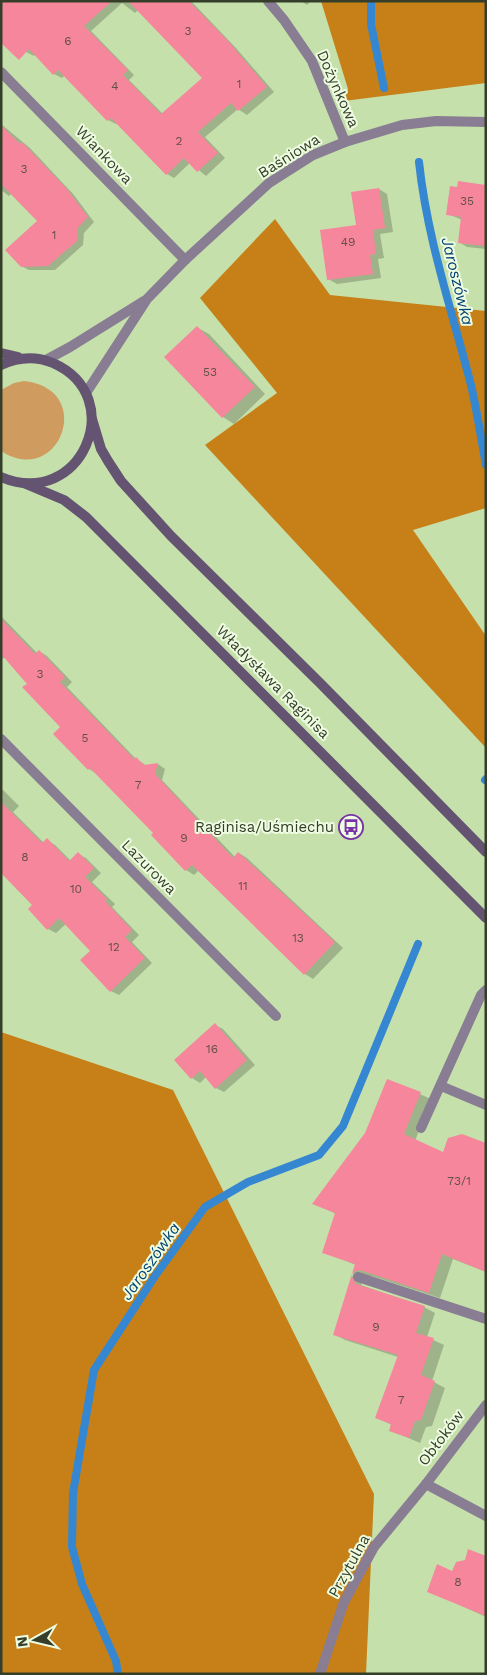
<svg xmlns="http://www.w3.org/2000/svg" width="487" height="1675" viewBox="0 0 487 1675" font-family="'Work Sans',sans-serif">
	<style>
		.green { fill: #d09b5e }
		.forest { fill: #c78017 }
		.shadow { fill: #0003; fill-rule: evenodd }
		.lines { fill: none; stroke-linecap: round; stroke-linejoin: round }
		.stream { stroke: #3587d1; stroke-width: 8 }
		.building { fill: #f6869b }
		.service { stroke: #887d92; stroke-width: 10 }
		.minor { stroke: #887d92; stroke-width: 10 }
		.secondary { stroke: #645471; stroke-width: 10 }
		.labels { text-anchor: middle; stroke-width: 4; stroke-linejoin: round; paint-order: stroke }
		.number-label { font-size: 12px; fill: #645046 }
		.street-label { font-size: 15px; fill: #343e29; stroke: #eefce1 }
		.poi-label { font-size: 15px; fill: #343e29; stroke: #eefce1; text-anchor: end }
		.water-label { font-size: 16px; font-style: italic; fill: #044273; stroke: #eefce1 }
	</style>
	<rect width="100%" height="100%" fill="#c6e0ac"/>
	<path class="green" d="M24 381C97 389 59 489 1 451V390L14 383Z"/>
	<g class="forest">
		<path d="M321 1H486V83L344 101 348 89Z"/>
		<path d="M275 219 330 295 486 311V508L413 530 486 636V748L205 445 277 393 200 298Z"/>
		<path d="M1 1032 173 1090 374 1494 366 1674H1Z"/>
	</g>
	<g class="shadow">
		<path d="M1 1H191L236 48 274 92 247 115 238 109 205 137 225 158 206 176 190 163 174 178 167 174 118 123 116 124 108 120 65 75 62 78 54 74 35 54 34 56 26 52ZM122 3 135 13 138 10 204 78 163 114 129 80 134 75 91 31Z"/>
		<path d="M301 1H311L307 5Z"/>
		<path d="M1 124 30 148 74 195 94 222 84 233 83 245 55 270H29L21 266 38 221 12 193 9 196 1 190Z"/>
		<path d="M486 186V249L467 247 459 242 462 220 448 214Z"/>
		<path d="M379 189 387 194 393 232 380 234 384 258 378 259 381 278 337 284 328 279 357 226 353 193Z"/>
		<path d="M198 328 209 334 265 394 234 424 223 417Z"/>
		<path d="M1 616 37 653 39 651 47 656 72 682 67 687 135 758 147 766 158 764 165 769 162 780 235 857 239 853 247 858 343 948 313 979 305 974 199 870 194 875 186 870 155 833 97 774 89 769 62 727 29 684 5 657 1 660Z"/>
		<path d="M1 788 19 806 13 812 44 843 47 840 55 845 71 861 78 854 86 858 101 873 92 882 115 904 112 907 139 935 132 942 152 963 119 995 111 991 91 951 66 924 56 933 48 929 34 905 1 871Z"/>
		<path d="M215 1025 223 1029 255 1065 224 1092 216 1088 206 1077 200 1083 192 1078Z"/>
		<path d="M388 1080 431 1099 415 1141 444 1153 486 1144V1272L453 1259 440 1298 372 1276 365 1277 361 1285 424 1307 435 1313 427 1337 444 1345 432 1381 445 1388 432 1426 426 1427 420 1443 390 1430 392 1425 377 1418 398 1357 345 1340 334 1334 356 1265 323 1252 336 1214 314 1203 366 1133Z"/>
		<path d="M486 1557V1617L429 1591 453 1573Z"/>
	</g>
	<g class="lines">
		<g class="stream">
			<path d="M371 1V24L384 88"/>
			<path d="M419 162C427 238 452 311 471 385 477 411 481 438 486 465"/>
			<path d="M485 780 486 779"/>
			<path d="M118 1674 116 1661 82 1584 72 1547 73 1493 94 1370 155 1276 205 1207 248 1182 319 1155 343 1126 418 944"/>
		</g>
	</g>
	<g class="building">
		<path d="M1 1H112L84 26 128 70 123 75 161 114 202 78 128 1H189L229 42 267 87 238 111 231 103 198 132 218 153 197 172 184 158 166 175 111 118 107 121 58 70 53 75 29 49 19 60 1 43Z"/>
		<path d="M1 125 20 144 22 142 67 189 88 217 77 229V241L48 266 21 267 5 250 37 221 1 184Z"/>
		<path d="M458 181 486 185V246L458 243 461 217 446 215 450 186 457 187Z"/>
		<path d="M379 188 385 228 373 230 376 254 370 255 373 274 327 280 320 230 356 225 351 192Z"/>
		<path d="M197 326 255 387 222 418 164 357Z"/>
		<path d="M1 619 35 654 39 650 65 677 60 682 134 759 136 757 144 765 158 763 155 774 233 858 238 852 335 942 304 975 192 865 185 871 151 835 153 833 90 768 88 770 53 734 60 727 22 687 27 684 1 654Z"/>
		<path d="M1 802 42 843 47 838 69 861 78 852 94 868 85 877 107 899 105 901 132 930 125 937 145 958 110 992 80 960 90 951 59 918 47 930 28 909 32 905 1 873Z"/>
		<path d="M215 1023 247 1060 215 1089 200 1071 191 1079 174 1060Z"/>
		<path d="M387 1079 421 1092 404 1134 443 1152 448 1138 462 1134 486 1143V1272L442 1254 429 1293 360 1270 354 1272 351 1275 356 1284 425 1306 416 1333 434 1338 421 1375 435 1381 421 1420 415 1421 409 1438 389 1431 391 1424 375 1418 398 1355 333 1335 355 1264 322 1253 335 1213 312 1204 365 1133Z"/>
		<path d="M468 1549 486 1556V1616L427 1592 437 1564 452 1571 456 1562 465 1560Z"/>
	</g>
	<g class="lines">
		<g class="service">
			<path d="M441 1086 486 1105"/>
			<path d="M421 1128 481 995 486 990"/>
			<path d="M358 1277 486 1319"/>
		</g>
		<g class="minor">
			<path d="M268 1 284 20 312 61 345 142"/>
			<path d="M1 72 185 260"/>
			<path d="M46 360 70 347 144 301"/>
			<path d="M86 393 147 299 185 260 269 183 313 155 345 142 402 125 436 121 486 122"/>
			<path d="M1 739 276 1016"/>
			<path d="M486 1405 426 1484 486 1516"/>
			<path d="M320 1674 344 1602 374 1547 426 1484"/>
		</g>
		<g class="secondary">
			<path d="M1 353 18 357"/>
			<path d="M1 365C18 357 36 356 53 363 130 397 81 511 1 477"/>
			<path d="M92 419 101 449 108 461 121 481 171 536 320 683 486 852"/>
			<path d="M26 484 64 500 86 517 486 918"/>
		</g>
	</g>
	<defs>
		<symbol id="bus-ring" viewBox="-11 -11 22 22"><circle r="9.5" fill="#eefce1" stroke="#7932a6" stroke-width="1.5"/><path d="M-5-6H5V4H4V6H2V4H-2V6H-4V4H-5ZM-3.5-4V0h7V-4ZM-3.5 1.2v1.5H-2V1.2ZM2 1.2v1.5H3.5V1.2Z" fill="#7932a6"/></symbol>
	</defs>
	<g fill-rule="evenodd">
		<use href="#bus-ring" x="337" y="813" width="28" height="28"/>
	</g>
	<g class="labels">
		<g class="number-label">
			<text x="188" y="35">3</text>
			<text x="68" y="45">6</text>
			<text x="239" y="88">1</text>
			<text x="115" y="90">4</text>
			<text x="179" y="145">2</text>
			<text x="24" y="173">3</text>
			<text x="467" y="205">35</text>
			<text x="54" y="239">1</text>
			<text x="348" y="246">49</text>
			<text x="210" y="376">53</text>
			<text x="40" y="678">3</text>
			<text x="85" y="742">5</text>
			<text x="138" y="789">7</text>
			<text x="184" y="842">9</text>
			<text x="25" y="861">8</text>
			<text x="243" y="890">11</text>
			<text x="76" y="893">10</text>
			<text x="298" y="942">13</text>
			<text x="114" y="951">12</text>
			<text x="212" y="1053">16</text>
			<text x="459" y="1185">73/1</text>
			<text x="376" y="1331">9</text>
			<text x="401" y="1404">7</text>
			<text x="458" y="1586">8</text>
		</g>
		<g class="street-label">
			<text transform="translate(338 89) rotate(66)" y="5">Dożynkowa</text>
			<text transform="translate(104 155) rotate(46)" y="5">Wiankowa</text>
			<text transform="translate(289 156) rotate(-32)" y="5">Baśniowa</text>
			<text transform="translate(273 682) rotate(45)" y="5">Władysława Raginisa</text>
			<text transform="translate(149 867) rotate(45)" y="5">Lazurowa</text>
			<text transform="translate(441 1438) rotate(-53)" y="5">Obłoków</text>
			<text transform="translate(349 1566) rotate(-61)" y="5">Przytulna</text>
		</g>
		<g class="poi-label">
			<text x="334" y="832">Raginisa/Uśmiechu</text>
		</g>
		<g class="water-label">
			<text transform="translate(458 281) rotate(76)" y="6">Jaroszówka</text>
			<text transform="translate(150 1261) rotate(-55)" y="6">Jaroszówka</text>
		</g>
	</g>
	<rect width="487" height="1675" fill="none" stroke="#343e29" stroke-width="5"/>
	<g transform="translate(35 1640) rotate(262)" stroke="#eefce1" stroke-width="4" paint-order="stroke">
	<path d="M0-4L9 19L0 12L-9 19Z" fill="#343e29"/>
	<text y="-8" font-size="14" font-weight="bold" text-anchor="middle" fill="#343e29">N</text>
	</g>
</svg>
